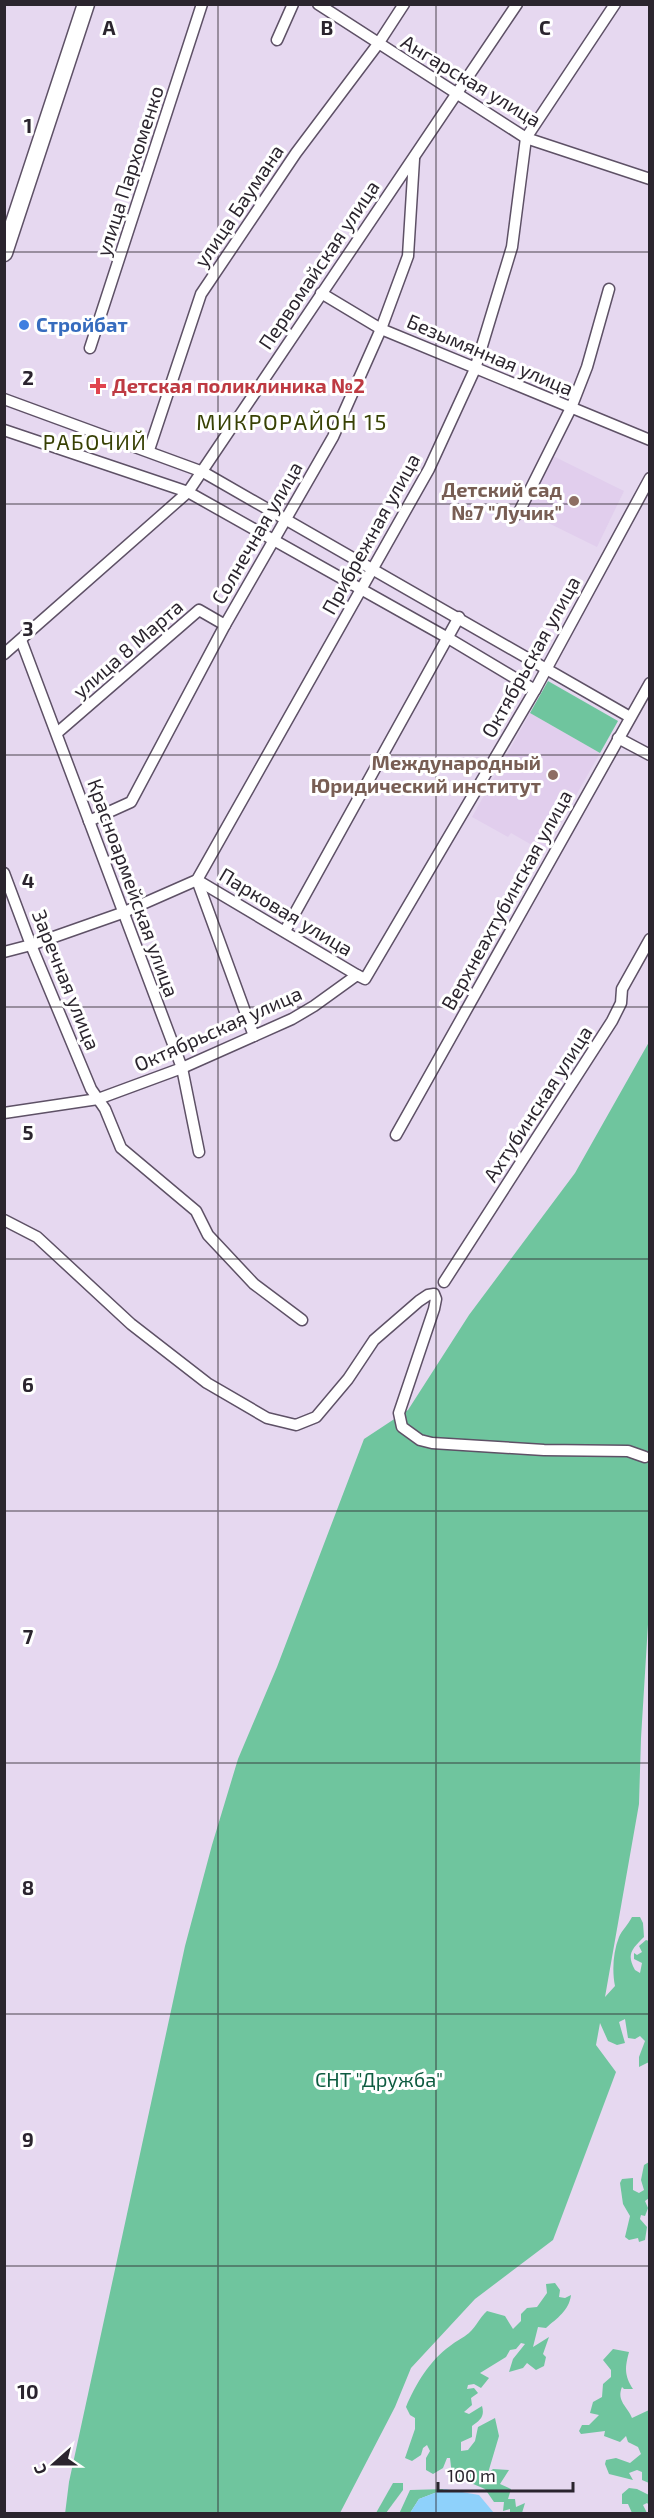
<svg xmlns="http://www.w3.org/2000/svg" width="654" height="2518" viewBox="0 0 654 2518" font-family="'Exo 2',sans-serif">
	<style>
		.built { fill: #e1ceed }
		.green { fill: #6fc59e }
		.water { fill: #8ed1fb }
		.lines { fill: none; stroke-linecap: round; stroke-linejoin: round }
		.street-casing { stroke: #5e5166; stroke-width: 13 }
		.primary-casing { stroke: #5e5166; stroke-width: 19 }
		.street { stroke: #fff; stroke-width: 10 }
		.primary { stroke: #fff; stroke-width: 16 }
		.grid { fill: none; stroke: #2b252e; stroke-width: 1.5; stroke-opacity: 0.55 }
		.shop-dot { fill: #3f7fe0; stroke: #fff; stroke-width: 2 }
		.health-dot { fill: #e0444e; stroke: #fff; stroke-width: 2 }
		.education-dot { fill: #8d6e63; stroke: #fff; stroke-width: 2 }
		.labels { text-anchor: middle; stroke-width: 6; stroke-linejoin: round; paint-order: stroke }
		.street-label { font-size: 20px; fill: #2b252e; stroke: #fff }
		.shop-label { font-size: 20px; font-weight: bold; fill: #366cbe; stroke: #fff; text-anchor: start }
		.health-label { font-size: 20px; font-weight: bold; fill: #be3a42; stroke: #fff; text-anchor: start }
		.education-label { font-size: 20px; font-weight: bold; fill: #785e54; stroke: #fff; text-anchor: end }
		.park-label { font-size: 20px; fill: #0e5c41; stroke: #fff }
		.neighbourhood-label { font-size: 21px; letter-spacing: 1.5px; fill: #384104; stroke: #fff }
		.quarter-label { font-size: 22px; letter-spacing: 1.5px; fill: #384104; stroke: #fff }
		.grid-label { font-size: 20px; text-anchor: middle; font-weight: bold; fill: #2b252e; stroke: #fff; stroke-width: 6; stroke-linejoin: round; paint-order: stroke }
	</style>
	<rect width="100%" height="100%" fill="#e6d8f0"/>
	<g class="built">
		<path d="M551 455 624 491 597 547 524 511Z"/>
		<path d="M530 713 600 753 544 852 511 833 508 837 472 817Z"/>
	</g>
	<g class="green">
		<path d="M548 681 618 721 600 753 530 713Z"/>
		<path d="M649 1042V1608L641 1738 639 1804 605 1997 615 1986C612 1971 613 1952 619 1937 622 1930 628 1925 632 1917H640L643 1923 644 1937C632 1949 626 1954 635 1970L640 1973 642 1963 634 1959V1953L637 1955 642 1952 639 1946 646 1940 649 1941V2062L639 2067V2057L645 2041 640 2036 635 2039 628 2038 625 2019 619 2022 625 2043 617 2045 608 2041 600 2023 596 2045 616 2072 553 2240 475 2299 411 2368 395 2407 340 2513 65 2514 69 2482 185 1946 212 1845 238 1759 277 1667 364 1439 408 1410 469 1315 575 1173Z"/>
		<path d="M649 2162V2198L645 2201 648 2208 645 2216 641 2215 640 2219 647 2227 645 2240 639 2242 638 2238 629 2240 625 2237 630 2216 623 2204 620 2183 622 2179 633 2178V2190L639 2193 644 2190 641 2180 644 2165Z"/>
		<path d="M555 2283 560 2290 559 2297 565 2298 571 2295C569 2311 557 2318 546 2328L538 2327 533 2347 549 2337 543 2354 546 2357 544 2366 536 2370 527 2363 523 2368 509 2372 513 2359 525 2344 521 2343 516 2349 510 2350 506 2357 480 2373 489 2378 481 2388 474 2384 468 2385 467 2389 474 2388 478 2393 471 2398 472 2405 464 2412 469 2414 482 2406C485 2417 480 2420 472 2426V2437L461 2442V2451L468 2450 475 2441 478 2427 495 2418 499 2436 488 2473 493 2469 509 2470 500 2484 511 2489 508 2499H515L516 2507 525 2503 522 2513H510V2509L503 2511 504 2502H494L485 2489 452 2475 450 2458H447L443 2468 433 2474 426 2470V2458L430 2451 427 2445 423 2448 421 2455 412 2461 405 2458 415 2429V2418L410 2415 406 2407C415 2385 430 2360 450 2346 456 2341 463 2338 469 2333 477 2326 479 2318 487 2311L505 2316 513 2329 521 2321V2314L527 2308 537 2307 547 2293 546 2284Z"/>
		<path d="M613 2349 629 2352C625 2367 624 2375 633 2389H624L622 2387C616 2401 628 2407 632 2418L649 2410V2483L642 2480V2472L637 2470 629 2473 633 2480 609 2474 605 2464 606 2460 616 2458 630 2463 641 2454 638 2447 628 2442 626 2436 620 2442 604 2436 605 2431 581 2434 579 2431 582 2425H589L599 2415 590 2413 593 2402 602 2397 603 2384 611 2377V2370L603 2360Z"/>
		<path d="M393 2483H403V2490L386 2513H376Z"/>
		<path d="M629 2488 637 2489 649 2495V2505L647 2503 643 2505 647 2513H632L628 2504H622V2494Z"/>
		<path d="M445 2489 419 2499 410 2513 399 2514 410 2490Z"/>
	</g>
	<path class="water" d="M445 2489 479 2495 494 2513H410L419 2499Z"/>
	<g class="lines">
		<defs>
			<g id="street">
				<path d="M318 4 526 138 650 179"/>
				<path d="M277 40 293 4"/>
				<path d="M321 293 381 329 650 440"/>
				<path d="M90 348 202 4"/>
				<path d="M4 399 203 472 630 717"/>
				<path d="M4 430 188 492 448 638 535 690"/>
				<path d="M149 450 201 294 296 153 378 44 404 4"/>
				<path d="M518 514 571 408 587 367 609 289"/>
				<path d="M21 640 182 1068 199 1152"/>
				<path d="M4 654 188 492 517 4"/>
				<path d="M57 733 199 610 225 625"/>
				<path d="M618 738 650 755"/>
				<path d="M89 821 131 802 225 625 333 437 381 329 408 256 414 159"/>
				<path d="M4 873 31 945 91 1089 105 1109 121 1148 196 1211 208 1235 254 1284 302 1320"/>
				<path d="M197 880 357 975"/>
				<path d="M197 880 254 1036"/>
				<path d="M285 931 459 617"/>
				<path d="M4 952 31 945 122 913 197 880 429 469 475 369 512 247 526 138 615 4"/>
				<path d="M4 1113 98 1099 182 1068 292 1019 314 1006 357 975 365 979 535 690 650 478"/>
				<path d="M396 1135 650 683"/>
				<path d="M4 1220 37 1237 131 1324 207 1383 267 1418 296 1425 316 1417 348 1379 374 1340 419 1301 428 1295 434 1294 436 1299 434 1309 399 1413 402 1427 420 1440 432 1443 544 1450 628 1451 645 1457"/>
				<path d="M444 1282 612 1021 621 1003 622 989 650 939"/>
			</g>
			<path id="primary" d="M4 253 86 4"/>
		</defs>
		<use href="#street" class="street-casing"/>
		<use href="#primary" class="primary-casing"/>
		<use href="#street" class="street"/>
		<use href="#primary" class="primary"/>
	</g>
	<path class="grid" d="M218 4V2514M436 4V2514M4 252H650M4 504H650M4 755H650M4 1007H650M4 1259H650M4 1511H650M4 1763H650M4 2014H650M4 2266H650"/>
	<circle class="shop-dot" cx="24" cy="325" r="6"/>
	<path class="health-dot" d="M95 377h6v6h6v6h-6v6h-6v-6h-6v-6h6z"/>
	<g class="education-dot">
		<circle cx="574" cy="501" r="6"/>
		<circle cx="553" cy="775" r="6"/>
	</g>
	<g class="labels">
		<g class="street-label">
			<text transform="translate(471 81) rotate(31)" y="7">Ангарская улица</text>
			<text transform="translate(130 171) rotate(-72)" y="7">улица Пархоменко</text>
			<text transform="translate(239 206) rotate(-56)" y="7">улица Баумана</text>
			<text transform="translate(319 265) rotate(-56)" y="7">Первомайская улица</text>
			<text transform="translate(490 355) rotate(23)" y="7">Безымянная улица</text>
			<text transform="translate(257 533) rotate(-60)" y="7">Солнечная улица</text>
			<text transform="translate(371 534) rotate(-61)" y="7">Прибрежная улица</text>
			<text transform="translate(128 649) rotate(-41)" y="7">улица 8 Марта</text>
			<text transform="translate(531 657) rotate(-61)" y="7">Октябрьская улица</text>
			<text transform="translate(133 888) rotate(70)" y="7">Красноармейская улица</text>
			<text transform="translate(507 900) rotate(-61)" y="7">Верхнеахтубинская улица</text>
			<text transform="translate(286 912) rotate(31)" y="7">Парковая улица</text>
			<text transform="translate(66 980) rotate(68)" y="7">Заречная улица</text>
			<text transform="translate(218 1029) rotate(-24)" y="7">Октябрьская улица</text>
			<text transform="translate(538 1104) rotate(-57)" y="7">Ахтубинская улица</text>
		</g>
		<g class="shop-label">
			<text x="36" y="332">Стройбат</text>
		</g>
		<g class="health-label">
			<text x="112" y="393">Детская поликлиника №2</text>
		</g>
		<g class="education-label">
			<text x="562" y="497">Детский сад<tspan x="562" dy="23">№7 "Лучик"</tspan></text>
			<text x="541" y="770">Международный<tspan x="541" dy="23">Юридический институт</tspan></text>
		</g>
		<g class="park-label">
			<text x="379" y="2087">СНТ "Дружба"</text>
		</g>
		<g class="neighbourhood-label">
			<text x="95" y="450">РАБОЧИЙ</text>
		</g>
		<g class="quarter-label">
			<text x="292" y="430">МИКРОРАЙОН 15</text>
		</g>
	</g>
	<g class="grid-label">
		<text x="109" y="35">A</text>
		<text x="327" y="35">B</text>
		<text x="545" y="35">C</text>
		<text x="28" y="133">1</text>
		<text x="28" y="385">2</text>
		<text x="28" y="636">3</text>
		<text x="28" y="888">4</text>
		<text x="28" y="1140">5</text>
		<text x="28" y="1392">6</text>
		<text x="28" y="1644">7</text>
		<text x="28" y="1895">8</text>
		<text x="28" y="2147">9</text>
		<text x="28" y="2399">10</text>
	</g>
	<rect width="654" height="2518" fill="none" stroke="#2b252e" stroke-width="12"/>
	<g transform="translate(54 2464) rotate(249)" stroke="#ffffff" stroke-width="4.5" paint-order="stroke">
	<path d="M0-4.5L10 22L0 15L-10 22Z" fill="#2b252e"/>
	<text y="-9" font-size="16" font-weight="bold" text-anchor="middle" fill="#2b252e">С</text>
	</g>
	<path d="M438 2482v9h135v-9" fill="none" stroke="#2b252e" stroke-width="3"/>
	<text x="447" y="2482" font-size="18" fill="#2b252e" stroke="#ffffff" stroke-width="4.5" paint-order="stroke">100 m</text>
</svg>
